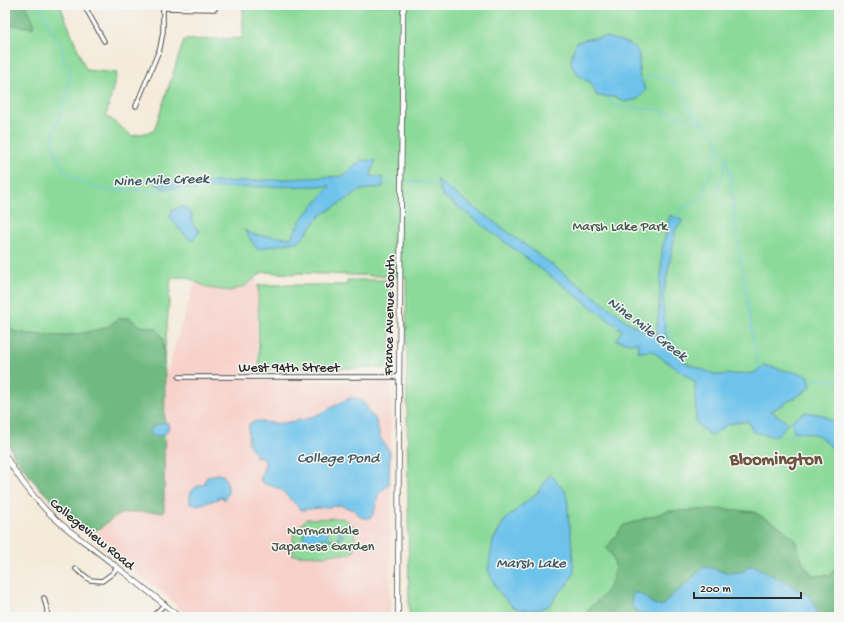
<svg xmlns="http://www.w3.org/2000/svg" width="844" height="622" viewBox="0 0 844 622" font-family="'Gochi Hand',sans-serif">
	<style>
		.built { fill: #f7d0c9 }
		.green { fill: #8bda9a; stroke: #5b8262 }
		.forest { fill: #70ba82; stroke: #4e7256 }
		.water { fill: #6ec3eb; stroke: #4c778b }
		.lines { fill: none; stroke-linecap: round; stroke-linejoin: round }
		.stream { stroke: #6ec3eb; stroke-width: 1 }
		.street-casing { stroke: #494845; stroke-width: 5.5 }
		.secondary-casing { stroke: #494845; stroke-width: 6 }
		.street { stroke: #fff; stroke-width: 3.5 }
		.secondary { stroke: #fff; stroke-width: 4.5 }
		.labels { text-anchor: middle; stroke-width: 3; stroke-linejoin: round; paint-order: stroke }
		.park-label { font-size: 14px; fill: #435747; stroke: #f6f6f2 }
		.street-label { font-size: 14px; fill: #2b2b2b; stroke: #f6f6f2 }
		.water-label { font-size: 15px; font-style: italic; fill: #3f5965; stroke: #f6f6f2 }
		.district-label { font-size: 18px; font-weight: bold; fill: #6d5542; stroke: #f6f6f2 }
	</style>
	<rect width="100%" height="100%" fill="#f6f6f2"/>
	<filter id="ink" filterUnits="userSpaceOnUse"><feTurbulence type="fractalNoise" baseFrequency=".025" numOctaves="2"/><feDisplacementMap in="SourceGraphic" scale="8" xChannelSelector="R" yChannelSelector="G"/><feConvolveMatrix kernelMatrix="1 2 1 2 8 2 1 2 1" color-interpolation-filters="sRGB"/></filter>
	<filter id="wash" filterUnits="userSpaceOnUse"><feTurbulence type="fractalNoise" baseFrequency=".012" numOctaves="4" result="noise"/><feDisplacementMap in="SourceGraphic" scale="16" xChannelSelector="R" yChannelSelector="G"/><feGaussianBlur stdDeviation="0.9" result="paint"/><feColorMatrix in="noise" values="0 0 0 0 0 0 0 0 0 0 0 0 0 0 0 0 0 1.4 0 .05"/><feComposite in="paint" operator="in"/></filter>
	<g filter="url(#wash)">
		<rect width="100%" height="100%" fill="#f4ebda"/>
		<path class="built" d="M196 278 257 279V380L391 381 390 617H188L163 593 91 539 110 520 121 514 135 512H164L166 375Z"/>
		<g class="green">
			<path d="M5 5H60L86 70 117 73 106 115 132 136 154 131 184 40 243 38V5H839V617H409L406 277 297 273 296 274 263 272 245 286 230 291 208 288 186 277 171 278 163 373 31 458 14 456 5 435Z"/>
			<path d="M347 280H391L390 368 259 369 258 285H347Z"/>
			<path d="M343 518 355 527V544L354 551 350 554H329L324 556 293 555V539L294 533 306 519Z"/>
		</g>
		<g class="forest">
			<path d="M5 5H26L33 20V28L13 25 5 35Z"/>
			<path d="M120 318H130L140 326 156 328 163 338 165 375 164 512H135L121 514 110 520 101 528 88 533 73 523 35 483 14 456 5 435V322L15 332 31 334 63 336 88 332 107 327Z"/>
			<path d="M725 509 754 512 779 526 794 538 803 563 812 575 830 576 839 562V617H819L817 610 809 595 801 592 788 584 780 580 755 566 744 571 732 573H726L708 567 702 568 689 582 662 606C660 606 658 606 656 605 648 602 642 591 633 593L646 616 657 615 659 617H586C589 604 595 605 603 596 611 585 619 569 612 556 611 553 608 551 606 549L624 525 668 511Z"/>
		</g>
		<g class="water">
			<path d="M605 37C613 39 629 42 635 48 642 53 638 71 640 78 642 82 644 86 646 90L638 99 625 102 616 97 597 96 591 83 580 77 572 67 571 60 574 47 577 42 587 39Z"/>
			<path d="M361 160 376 161 372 169 371 176 383 178V187L362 190 320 216 300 241 257 249 244 230 255 235 291 238 301 220 330 186 163 188 155 184 251 181 343 176Z"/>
			<path d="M437 180 554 266 631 324 656 336 659 309 662 250 670 215 683 221 676 229 663 298 665 330 670 348 686 363 717 375 754 373 764 365 783 370 808 375 811 387 795 398 771 411 788 423 776 437 753 432 748 421 728 424 711 436 696 423 695 382 652 351 639 352 638 343H630L616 340 622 330 442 195Z"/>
			<path d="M184 206 192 215 193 225 200 231 192 241 183 233 170 218 172 210Z"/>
			<path d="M350 398H358L365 404 371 415 375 418 381 439 390 452 389 484 378 495 375 509 371 518H362L354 510 339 505 336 506 303 510 300 509 280 489 263 483 260 480 265 465V462L261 456 255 457V454L248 443 249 424C258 418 264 423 273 423 280 424 288 422 295 421 315 419 332 406 350 398Z"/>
			<path d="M806 412 823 415 839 426V454L818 435 794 431 791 421Z"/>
			<path d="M165 422 168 423C171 434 160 438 151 435L150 431 152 427Z"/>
			<path d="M217 474 223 475C228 482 231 492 224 500L223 497C212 500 201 507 190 504 189 491 192 487 205 484V480L207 477Z"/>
			<path d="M550 474 565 491 568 504V515L571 536 574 573 566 586 557 595 550 605 538 610H520L513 607 497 590 488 570 493 541 504 521 515 511 538 492Z"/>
			<path d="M311 527H324C328 529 328 532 327 536 330 539 333 539 337 539L339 537 340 527 343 533V536C338 543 330 541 323 537L322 538V541L318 542 317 540 316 541 308 542 304 539 303 536 307 529Z"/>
			<path d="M748 566H755L780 580 788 584 801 592 809 595 814 603 819 617H659L657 615C644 616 640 615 631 605L633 593C642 591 648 602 656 605 656 605 662 606 662 606L671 596 689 582 702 568 708 567 726 573H732L744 571Z"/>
		</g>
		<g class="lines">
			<g class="stream">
				<path d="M39 5 50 26 63 48 64 63 70 68V79L66 98 54 132 53 144 57 158 66 173 87 184 105 191 167 190 243 187"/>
				<path d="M642 82 651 75 659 76 670 80 684 94 688 107 692 113 704 123 713 135 726 158 730 172 732 196 740 255 758 371"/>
				<path d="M610 97V101L614 106 620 107 654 109 703 123"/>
				<path d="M382 181H394"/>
				<path d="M407 181 428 183 439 185"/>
				<path d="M701 197C722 193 723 176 726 158"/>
				<path d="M675 219 683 208 695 203 700 197 709 179 719 145"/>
				<path d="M664 314 667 327 675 345V353"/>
				<path d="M810 380H839"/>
				<path d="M716 433 723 429 728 424"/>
				<path d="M778 433C788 437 793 436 802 432"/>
			</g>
		</g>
	</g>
	<g filter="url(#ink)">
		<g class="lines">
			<defs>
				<g id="street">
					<path d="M84 5 104 41"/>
					<path d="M163 8 215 9V5"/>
					<path d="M136 106 160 48 163 32V5"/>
					<path d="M179 377H399"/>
					<path d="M76 569 90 580 102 581 113 573 117 567"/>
					<path d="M44 598 47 609V617"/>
					<path d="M152 617 165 604"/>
				</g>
				<g id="secondary">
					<path d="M5 455C16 474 30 493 45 509 60 525 78 537 95 550 123 572 152 593 179 617"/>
					<path d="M398 617 399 386 403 12 405 5"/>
				</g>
			</defs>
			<use href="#street" class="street-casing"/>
			<use href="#secondary" class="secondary-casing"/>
			<use href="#street" class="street"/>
			<use href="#secondary" class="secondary"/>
		</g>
	</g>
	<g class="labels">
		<g class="park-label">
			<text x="620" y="230">Marsh Lake Park</text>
			<text x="323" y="534">Normandale<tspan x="323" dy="16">Japanese Garden</tspan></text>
		</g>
		<g class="street-label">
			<text transform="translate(388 315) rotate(-89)" y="5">France Avenue South</text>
			<text x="289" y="371">West 94th Street</text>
			<text transform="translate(93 533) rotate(39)" y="5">Collegeview Road</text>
		</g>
		<g class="water-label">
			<text transform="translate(161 179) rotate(-2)" y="5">Nine Mile Creek</text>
			<text transform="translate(648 328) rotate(37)" y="5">Nine Mile Creek</text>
			<text x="338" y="462">College Pond</text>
			<text x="531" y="567">Marsh Lake</text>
		</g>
		<g class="district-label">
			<text x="776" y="464">Bloomington</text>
		</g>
	</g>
	<rect width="844" height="622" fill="none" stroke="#f6f6f2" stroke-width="20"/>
	<path d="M694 592v6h107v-6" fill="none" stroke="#2b2b2b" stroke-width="2"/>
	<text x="700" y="592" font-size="12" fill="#2b2b2b" stroke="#f6f6f2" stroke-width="3" paint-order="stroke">200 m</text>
</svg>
